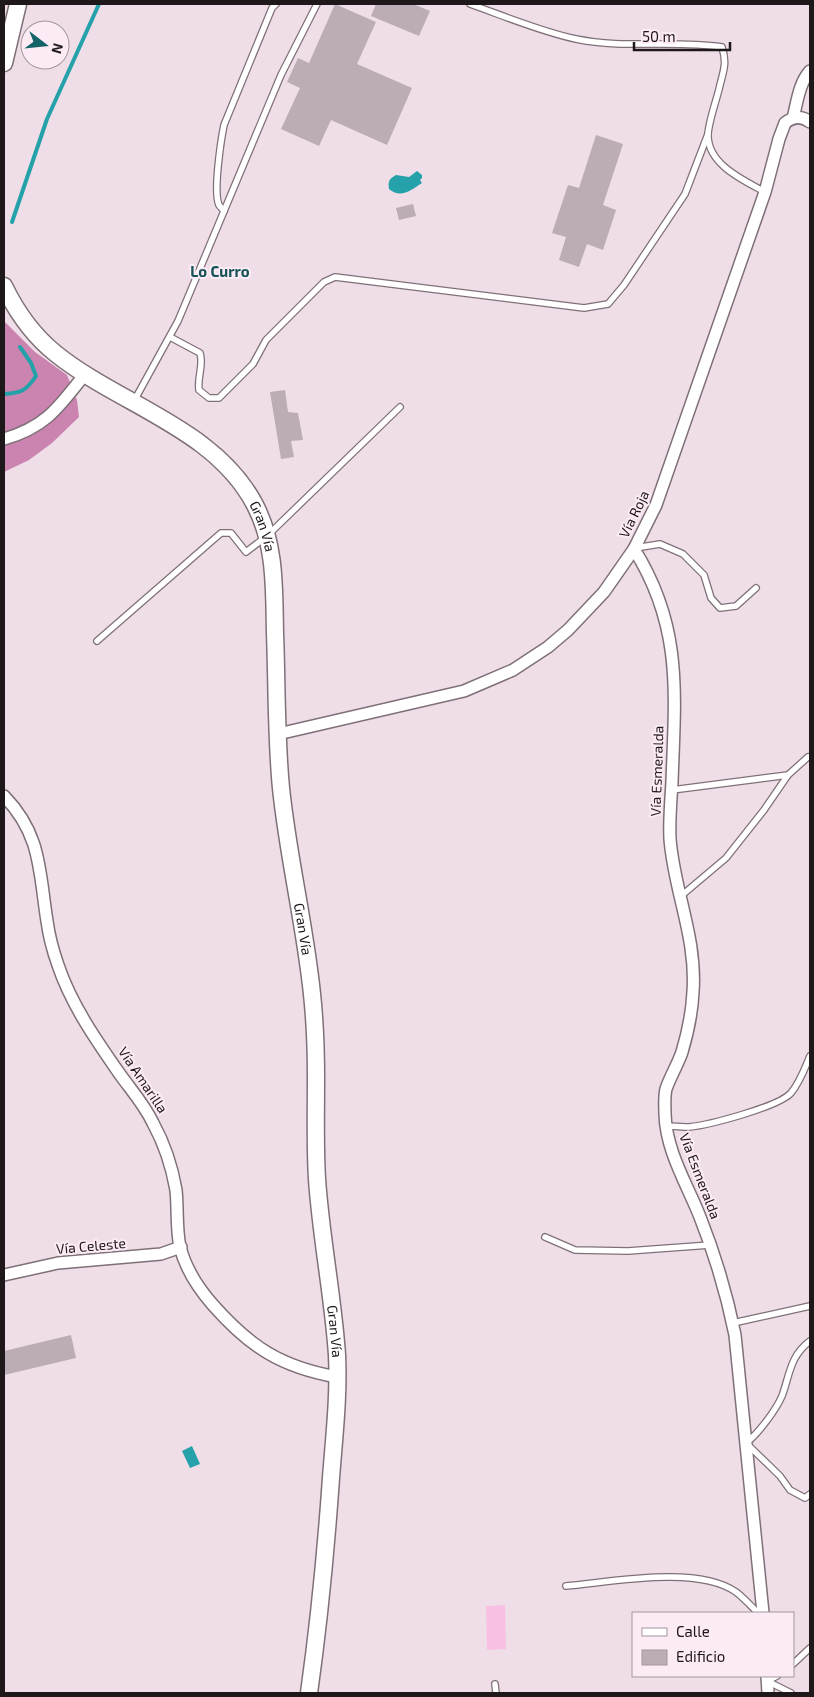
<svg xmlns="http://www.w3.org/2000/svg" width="814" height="1697" viewBox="0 0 814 1697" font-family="'Exo 2',sans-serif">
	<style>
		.green { fill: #f8c0e2 }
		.forest { fill: #ca84af }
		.water { fill: #25a1aa }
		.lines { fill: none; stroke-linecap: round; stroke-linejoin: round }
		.stream { stroke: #25a1aa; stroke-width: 4 }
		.building { fill: #bcacb5 }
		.lane-casing { stroke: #7f7078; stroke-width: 8 }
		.street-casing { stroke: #7f7078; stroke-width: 14 }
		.secondary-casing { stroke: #7f7078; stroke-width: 19 }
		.lane { stroke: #fff; stroke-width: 5.5 }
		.street { stroke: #fff; stroke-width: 11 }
		.secondary { stroke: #fff; stroke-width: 16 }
		.labels { text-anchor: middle; stroke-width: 4; stroke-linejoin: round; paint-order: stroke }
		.street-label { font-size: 14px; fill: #1e181b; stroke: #fcebf5 }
		.neighbourhood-label { font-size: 15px; font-weight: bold; fill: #165357; stroke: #fcebf5 }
	</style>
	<rect width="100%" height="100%" fill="#efdee8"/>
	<path class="green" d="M505 1605 506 1649 487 1650 486 1606Z"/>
	<path class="forest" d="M4 321 35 352 67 375 77 400 79 417 52 443 29 460 4 472Z"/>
	<g class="water">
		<path d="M417 171 422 175V178L420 180 422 183C411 190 401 199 389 189 388 181 389 179 396 175L409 177Z"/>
		<path d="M192 1446 200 1464 190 1468 182 1451Z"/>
	</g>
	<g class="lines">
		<g class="stream">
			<path d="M12 222 47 119 99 4"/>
			<path d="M4 394C21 393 26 391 36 376L31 363 20 347"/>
		</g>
	</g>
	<g class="building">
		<path d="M335 4 376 22 357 64 412 88 387 145 331 120 319 146 281 129 300 88 287 82 298 58 309 63Z"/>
		<path d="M376 4H413L430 11 419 36 371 16Z"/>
		<path d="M596 135 623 144 603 205 616 210 603 250 587 244 579 267 559 260 566 237 552 233 568 185 579 188Z"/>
		<path d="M413 204 416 216 399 220 396 208Z"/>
		<path d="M285 390 288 412 298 413 303 440 291 441 294 457 281 459 270 392Z"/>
		<path d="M71 1335 76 1358 4 1375V1351Z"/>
	</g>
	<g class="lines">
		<defs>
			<g id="lane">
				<path d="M470 4C504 16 542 32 576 39 624 49 674 40 722 47 727 63 724 69 720 85 717 99 709 120 708 134 707 164 743 180 765 192"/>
				<path d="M224 211C223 209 220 207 219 205 213 192 221 140 224 125L272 8 276 4"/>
				<path d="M170 337 200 353C204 365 197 377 199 390L209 398H219L253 364 266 340 324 282 335 277 584 308 608 304 624 285 685 194 708 134"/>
				<path d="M134 401 178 321 281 75 317 4"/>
				<path d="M635 548 660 544 683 554 704 575 711 598 720 608 736 606 756 588"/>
				<path d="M97 641 221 533H231L246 552 267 536 400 407"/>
				<path d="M672 790 788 775 808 757"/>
				<path d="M681 896 726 858 764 810 788 775"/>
				<path d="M666 1126C673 1126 682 1127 689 1127 709 1125 778 1107 791 1093 800 1082 805 1068 810 1056"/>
				<path d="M545 1237 575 1250 628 1251 710 1245"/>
				<path d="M733 1323 810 1306"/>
				<path d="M810 1341C790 1356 790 1374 782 1396 776 1410 758 1434 746 1443L780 1476 790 1490 805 1498 810 1494"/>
				<path d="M566 1586C612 1582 697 1565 736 1592 744 1598 751 1606 758 1613"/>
				<path d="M793 1664 810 1648"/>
				<path d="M767 1681 791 1693"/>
				<path d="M767 1681 777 1676"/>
				<path d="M495 1684 496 1693"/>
			</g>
			<g id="street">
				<path d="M793 118C797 103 799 83 810 71"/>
				<path d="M4 439C46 427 59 407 85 374"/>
				<path d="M634 549C683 627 675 694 672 782 671 800 669 820 670 839 674 891 697 938 693 992 692 1012 688 1032 682 1052 678 1064 670 1077 666 1089 664 1097 665 1106 665 1114 666 1151 687 1184 700 1217 715 1255 727 1295 735 1335L763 1613"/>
				<path d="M278 734 464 691 513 670 548 647 568 630 604 592 634 549 656 505 765 192 779 139 785 123C793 116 802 116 810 122"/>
				<path d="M4 796C42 835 39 872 47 921 49 936 53 951 58 965 71 1004 96 1040 119 1073 131 1090 144 1104 153 1123 164 1143 172 1167 176 1190 178 1209 176 1228 180 1247 186 1270 198 1288 213 1305 250 1347 281 1367 337 1377"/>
				<path d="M4 1275 58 1263 161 1254 181 1247"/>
				<path d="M767 1676 768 1693"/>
			</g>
			<g id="secondary">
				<path d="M4 63 18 4"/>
				<path id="s1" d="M4 286C16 311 33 335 55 353 119 405 215 428 255 505 276 545 274 590 275 633 277 685 276 737 281 788 288 857 305 925 312 994 315 1022 316 1050 316 1078 316 1112 315 1145 317 1179 321 1238 333 1296 337 1355 339 1396 334 1438 331 1478 326 1550 319 1622 309 1693"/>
			</g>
		</defs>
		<use href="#lane" class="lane-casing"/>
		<use href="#street" class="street-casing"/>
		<use href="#secondary" class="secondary-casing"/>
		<use href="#lane" class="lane"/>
		<use href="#street" class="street"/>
		<use href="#secondary" class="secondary"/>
	</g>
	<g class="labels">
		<g class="street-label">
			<text transform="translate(634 514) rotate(-64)" y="5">Vía Roja</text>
			<text dy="5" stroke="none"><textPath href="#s1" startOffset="362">Gran Vía</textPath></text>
			<text transform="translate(657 771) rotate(-88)" y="5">Vía Esmeralda</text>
			<text dy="5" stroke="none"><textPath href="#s1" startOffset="768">Gran Vía</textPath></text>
			<text transform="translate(143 1080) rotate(56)" y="5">Vía Amarilla</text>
			<text transform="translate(700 1176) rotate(69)" y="5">Vía Esmeralda</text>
			<text transform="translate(91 1246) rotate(-5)" y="5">Vía Celeste</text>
			<text dy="5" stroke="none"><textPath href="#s1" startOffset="1172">Gran Vía</textPath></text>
		</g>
		<g class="neighbourhood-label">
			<text x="220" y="277">Lo Curro</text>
		</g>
	</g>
	<rect width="814" height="1697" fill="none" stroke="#1e181b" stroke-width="10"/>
	<rect x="632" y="1612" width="162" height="65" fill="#fcebf5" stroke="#a3979e"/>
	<rect x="642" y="1628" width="25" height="8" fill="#ffffff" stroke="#a3979e"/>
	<text x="676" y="1637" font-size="15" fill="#1e181b">Calle</text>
	<rect x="642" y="1650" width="25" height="15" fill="#bcacb5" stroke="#a3979e"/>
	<text x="676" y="1662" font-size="15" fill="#1e181b">Edificio</text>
	<g transform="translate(45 45) rotate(106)"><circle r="24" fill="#fcebf5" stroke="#a3979e"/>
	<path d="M0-4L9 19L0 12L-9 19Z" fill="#136368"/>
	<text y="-8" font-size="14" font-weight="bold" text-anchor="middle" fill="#1e181b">N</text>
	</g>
	<path d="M634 42v8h96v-8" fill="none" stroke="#1e181b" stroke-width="2.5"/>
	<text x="642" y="42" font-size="15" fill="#1e181b" stroke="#fcebf5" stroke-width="4" paint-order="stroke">50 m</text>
</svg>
